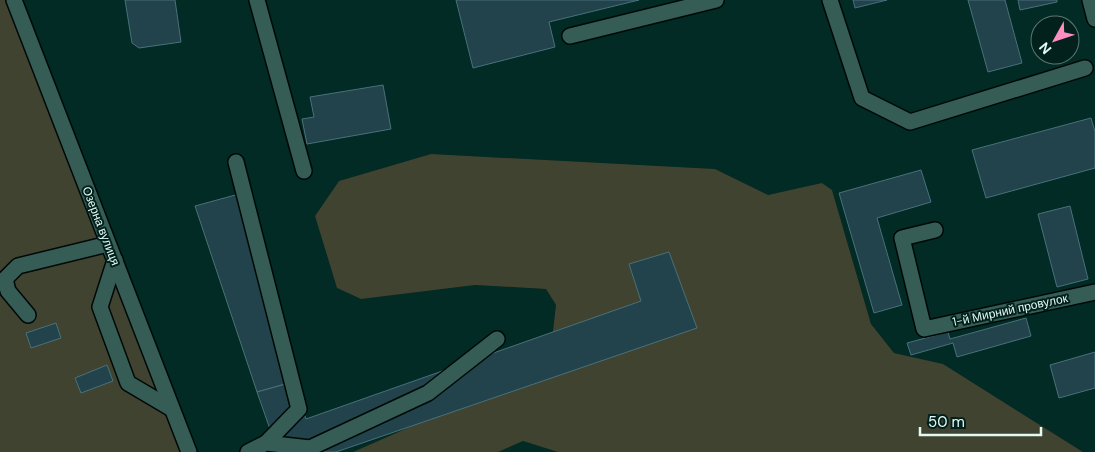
<svg xmlns="http://www.w3.org/2000/svg" width="1095" height="452" viewBox="0 0 1095 452" font-family="'DM Sans',sans-serif">
	<style>
		.built { fill: #012b24; fill-rule: evenodd }
		.green { fill: #414331 }
		.building { fill: #22434b; stroke: #49717a }
		.lines { fill: none; stroke-linecap: round; stroke-linejoin: round }
		.minor-casing { stroke: #000907; stroke-width: 18 }
		.minor { stroke: #355d55; stroke-width: 15 }
		.labels { text-anchor: middle; stroke-width: 4; stroke-linejoin: round; paint-order: stroke }
		.street-label { font-size: 12px; fill: #e3f9f4; stroke: #02211c }
	</style>
	<rect width="100%" height="100%" fill="#02211c"/>
	<g class="built">
		<path d="M22 0H1095V452H1083L943 364 894 353 871 324 832 190 822 184 768 195 715 169 431 154 339 181 315 216 337 288 361 299 475 285 546 289 556 305 552 339 480 396 353 452H196ZM1040 25H1070V55H1040Z"/>
		<path d="M523 441 558 452H498Z"/>
	</g>
	<g class="green">
		<path d="M0 0H6L181 452H0Z"/>
		<path d="M431 154 715 169 768 195 822 183 832 190 871 324 894 353 943 364 1083 452H558L523 441 498 452H353L480 396 552 339 556 305 546 289 475 285 361 299 337 288 315 216 339 181Z"/>
	</g>
	<g class="building">
		<path d="M125 0H175L181 42 139 48 132 43Z"/>
		<path d="M456 0H639L549 22 555 47 473 68Z"/>
		<path d="M853 0H887L855 8Z"/>
		<path d="M968 0H1005L1022 63 988 72Z"/>
		<path d="M1018 0H1057V2L1020 10Z"/>
		<path d="M383 85 391 129 307 144 302 119 314 117 310 97Z"/>
		<path d="M1091 118 1095 132V168L986 198 972 150Z"/>
		<path d="M921 170 931 202 877 218 902 305 874 313 839 193Z"/>
		<path d="M239 194 292 382 257 392 195 206Z"/>
		<path d="M1070 206 1088 279 1057 287 1038 214Z"/>
		<path d="M669 252 697 328 336 452H278L257 392 293 382 306 419 641 301 629 264Z"/>
		<path d="M1026 318 1031 336 957 357 953 343 911 355 907 343 948 332 950 339Z"/>
		<path d="M56 323 61 338 31 348 26 333Z"/>
		<path d="M1095 352V388L1059 398 1050 365Z"/>
		<path d="M107 365 113 381 81 393 75 378Z"/>
	</g>
	<g class="lines">
		<defs>
			<g id="minor">
				<path d="M14 0 189 452"/>
				<path d="M257 0 304 171"/>
				<path d="M830 0 862 98 910 122 1085 68"/>
				<path d="M1090 0 1095 19"/>
				<path d="M570 36 716 0"/>
				<path d="M236 162 299 409 266 443"/>
				<path d="M935 230 902 238 924 329 1095 292"/>
				<path d="M115 260 100 307 128 383 172 409"/>
				<path d="M28 315 8 291 5 279 18 266 108 244"/>
				<path d="M248 452 266 443 310 448 428 393 497 339"/>
			</g>
		</defs>
		<use href="#minor" class="minor-casing"/>
		<use href="#minor" class="minor"/>
	</g>
	<g class="labels">
		<g class="street-label">
			<text transform="translate(101 226) rotate(69)" y="4">Озерна вулиця</text>
			<text transform="translate(1010 310) rotate(-12)" y="4">1-й Мирний провулок</text>
		</g>
	</g>
	<g transform="translate(1055 40) rotate(230)"><circle r="24" fill="#02211c" stroke="#5c7772"/>
	<path d="M0-4L9 19L0 12L-9 19Z" fill="#fd8ec0"/>
	<text y="-8" font-size="14" font-weight="bold" text-anchor="middle" fill="#e3f9f4">N</text>
	</g>
	<path d="M920 427v8h121v-8" fill="none" stroke="#e3f9f4" stroke-width="2.5"/>
	<text x="928" y="427" font-size="15" fill="#e3f9f4" stroke="#02211c" stroke-width="4" paint-order="stroke">50 m</text>
</svg>
